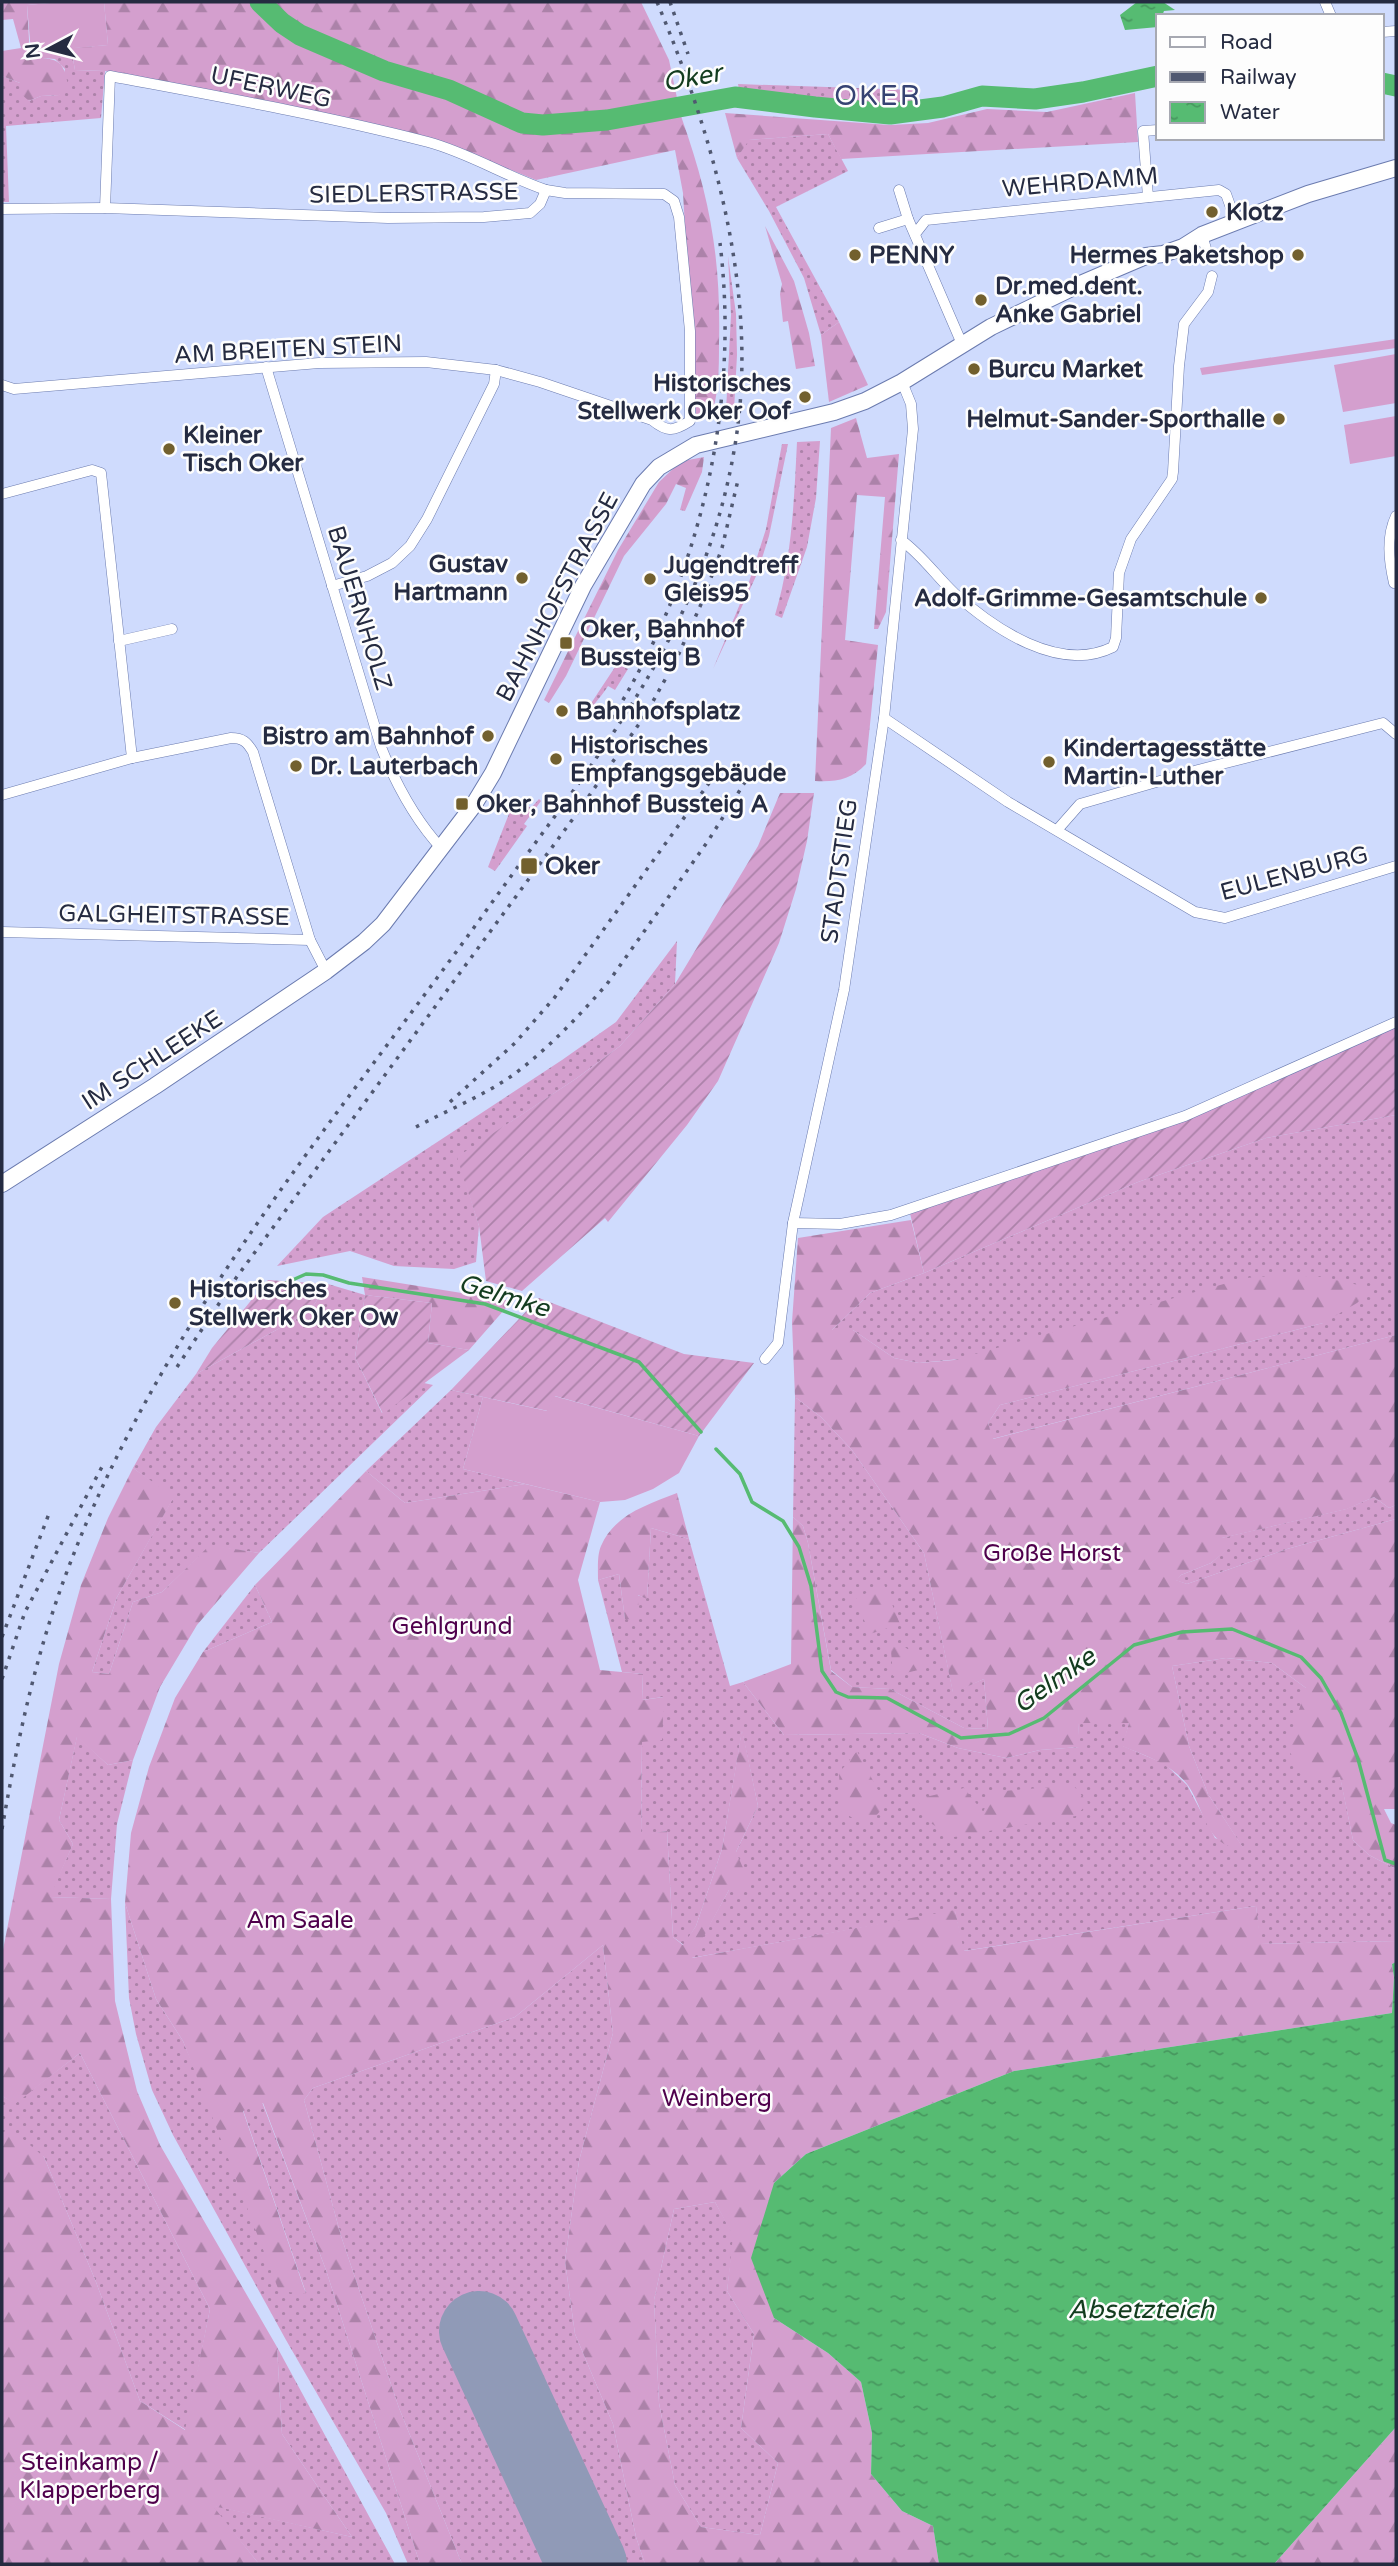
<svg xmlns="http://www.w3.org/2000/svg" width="1398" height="2566" viewBox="0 0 1398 2566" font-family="'Varela Round',sans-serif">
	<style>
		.grass { fill: url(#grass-dots) }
		.forest { fill: url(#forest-firs); fill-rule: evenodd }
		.garden { fill: url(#garden-furrows) }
		.pitch { fill: #d49fce }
		.water { fill: url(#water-ripples) }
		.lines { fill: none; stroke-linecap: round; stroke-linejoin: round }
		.stream { stroke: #56bb72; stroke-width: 3.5 }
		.river { stroke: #56bb72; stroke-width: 21 }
		.runway { stroke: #909ab7; stroke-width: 80 }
		.street-casing { stroke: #6b7baf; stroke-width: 11 }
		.primary-casing { stroke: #6b7baf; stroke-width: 18 }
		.street { stroke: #fff; stroke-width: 10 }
		.primary { stroke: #fff; stroke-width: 16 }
		.rail { stroke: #505871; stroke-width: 3.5; stroke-dasharray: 3.5 7; stroke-linecap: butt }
		.poi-dot { fill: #72602e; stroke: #fdfdfd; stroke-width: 2.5 }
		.labels { text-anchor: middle; stroke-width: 5; stroke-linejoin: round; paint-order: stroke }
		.street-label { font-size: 24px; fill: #252b41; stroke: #fdfdfd }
		.poi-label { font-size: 24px; font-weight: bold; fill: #252b41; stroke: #fdfdfd; text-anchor: start }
		.park-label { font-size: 24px; fill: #4f004c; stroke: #fdfdfd }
		.water-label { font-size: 26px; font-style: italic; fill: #133c1f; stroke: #fdfdfd }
		.quarter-label { font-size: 28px; letter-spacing: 2px; fill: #364373; stroke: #fdfdfd }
	</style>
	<defs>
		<pattern id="grass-dots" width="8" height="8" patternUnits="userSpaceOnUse" patternTransform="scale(1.75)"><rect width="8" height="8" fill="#d49fce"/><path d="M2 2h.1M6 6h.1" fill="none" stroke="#ac82a9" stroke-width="1.8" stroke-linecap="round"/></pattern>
		<pattern id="forest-firs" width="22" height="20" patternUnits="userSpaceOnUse" patternTransform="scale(1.75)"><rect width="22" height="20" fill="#d49fce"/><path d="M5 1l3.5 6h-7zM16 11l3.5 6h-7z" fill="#ac82a9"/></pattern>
		<pattern id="garden-furrows" width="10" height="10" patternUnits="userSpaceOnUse" patternTransform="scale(1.75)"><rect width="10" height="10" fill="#d49fce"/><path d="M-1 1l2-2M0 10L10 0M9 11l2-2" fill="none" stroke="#ac82a9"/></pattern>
		<pattern id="water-ripples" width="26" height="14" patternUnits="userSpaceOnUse" patternTransform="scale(1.75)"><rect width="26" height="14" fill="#56bb72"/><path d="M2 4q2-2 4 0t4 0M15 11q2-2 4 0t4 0" fill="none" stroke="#47985f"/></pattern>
	</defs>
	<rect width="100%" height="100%" fill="#cfdbfd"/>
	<g class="grass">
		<path d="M71 48 75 70 105 71 101 118 6 126 9 202H2V76L20 83 29 101 41 96 59 95 65 69 55 59 30 57 31 52Z"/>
		<path d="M738 84 914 90 913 103 893 105 741 101Z"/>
		<path d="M828 134 848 171 776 207 839 322 821 335 804 278 769 211 737 158 748 140Z"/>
		<path d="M728 256 736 314 737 355 734 410 726 411 731 315Z"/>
		<path d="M820 441 816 498 807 547 782 618 775 615C792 559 794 501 797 442Z"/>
		<path d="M782 444H788L769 536 757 574 713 669 749 582 766 529Z"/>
		<path d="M617 664 628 669 615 690 608 686C600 699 589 709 581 721L580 720Z"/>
		<path d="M539 799 541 801 524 824 527 826 495 871 488 867 514 801 524 808 527 805 531 808Z"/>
		<path d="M677 941 675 984 620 1046 577 1078 458 1157 479 1226 476 1262 454 1269 394 1266 350 1251 277 1266 323 1217 562 1060 616 1022Z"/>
		<path d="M1396 1115V1335L992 1439 988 1423 1000 1405 1323 1323 919 1363 894 1358 853 1330 831 1331 870 1293 924 1273 1138 1182 1266 1138Z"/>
		<path d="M328 1284 365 1295 355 1357 382 1413 424 1383 433 1385 259 1553 210 1546 162 1592 133 1602 109 1674 92 1672 117 1597 173 1498 133 1468 156 1427 196 1374 309 1312Z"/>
		<path d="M451 1390 483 1397 463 1469 525 1484 405 1503 366 1471Z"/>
		<path d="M795 1397 821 1417 852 1450 924 1553 953 1692 984 1679 988 1729 964 1728 890 1689 852 1687 831 1670 808 1543 803 1526 793 1517Z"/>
		<path d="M1374 1497 1389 1508 1396 1505V1519L1287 1549 1187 1584 1175 1580 1181 1575 1211 1563 1227 1549 1221 1538 1346 1509Z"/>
		<path d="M651 1528 689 1539 730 1686 743 1682 784 1735 919 1733 958 1748 1006 1758 1040 1750 1079 1747 1078 1723H1129L1123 1746 1165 1764 1187 1785 1215 1838 1243 1848 1208 1794 1189 1746 1172 1666 1226 1658 1272 1663 1306 1688 1340 1776 1353 1840 1369 1855 1396 1869V1941L1260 1944 1256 1906 963 1951 955 1911 691 1958 729 1890 736 1852 758 1806 742 1731 722 1849 696 1926 684 1945 673 1937 667 1831 641 1836 642 1742 663 1697 642 1700 643 1674 622 1672 598 1580 619 1574 625 1619 637 1595 647 1598Z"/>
		<path d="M255 1585 272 1622 203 1652Z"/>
		<path d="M77 1736 108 1765 133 1760 117 1824 111 1899 49 1897 73 1844 59 1820Z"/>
		<path d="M125 1903 156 1999 183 2041 213 2113 306 2293 243 2110 262 2102 326 2270 420 2564H408L386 2513 286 2340 173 2135 152 2090 136 2034 129 1998Z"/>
		<path d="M603 1945 613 2033 579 2161 565 2261 575 2334 613 2424 636 2537 645 2564H462L399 2408 341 2236 304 2100 313 2088 515 2017Z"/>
		<path d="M80 2053 210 2309 186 2430 140 2401 96 2282 44 2157 2 2133V2096L15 2103Z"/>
		<path d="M715 2202 734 2236 727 2291 754 2334 741 2428 778 2463 760 2535 701 2527 675 2485 659 2403 654 2300 674 2209Z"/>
		<path d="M277 2347 395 2564H259L211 2505 352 2537 282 2434Z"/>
	</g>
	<g class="forest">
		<path d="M2 2H61L27 5 30 57C56 59 64 58 68 86L59 95 41 96 29 101 20 93V83L2 76V51L21 48 13 19 2 20Z"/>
		<path d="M104 2H641L669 60 677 98 611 115 604 118V122L616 123 681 116C710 198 721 257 719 344 719 369 719 396 710 419L696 416 683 193 675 150 536 180 453 147 331 116 105 71 75 70 71 48 108 45Z"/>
		<path d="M1135 93 1138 142 841 159 828 134 749 140 737 158 725 113 890 125 928 123 987 109 1047 112Z"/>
		<path d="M765 226 794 281 809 333 815 366 796 369 788 321 783 322 780 294 782 284Z"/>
		<path d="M839 322 868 385 829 402 821 335Z"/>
		<path d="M856 418 867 458 899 454 886 612 878 629H874L885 497 857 495 845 640 878 645 866 764C851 780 836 782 815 781L831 428Z"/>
		<path d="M704 457 702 472 685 511 680 510 686 488 676 484 666 504 624 556 566 676 549 703 544 700 618 550 659 482 675 467 688 460Z"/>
		<path d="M911 1220 924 1273 870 1293 832 1330H853L894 1358 919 1363 954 1360 1245 1278 1287 1275 1322 1277 1363 1286 1367 1294 1357 1303 1323 1323 1000 1405 988 1423 993 1439 1396 1335V1505L1389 1508 1374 1497 1347 1509 1222 1538 1228 1549 1211 1563 1181 1575 1176 1580 1187 1584 1287 1549 1396 1519V1809H1384L1391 1823 1396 1825V1869L1369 1855 1353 1840 1340 1777 1307 1779 1287 1748 1306 1688 1272 1663 1226 1658 1172 1666 1189 1746 1208 1794 1244 1849C1204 1847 1206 1810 1187 1784 1171 1764 1146 1756 1122 1746L1129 1723H1078L1080 1747 1040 1750 1006 1758 958 1748 919 1733 784 1735 743 1682 791 1664 793 1517 803 1526 808 1543 831 1671 852 1687 890 1689 964 1728 988 1729 984 1679 953 1693 924 1553 852 1450 821 1417 795 1397 792 1322 798 1238Z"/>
		<path d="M362 1277 512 1301 469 1350 428 1343 432 1303 365 1295Z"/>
		<path d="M133 1468 174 1497 117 1597 92 1672 109 1674 133 1602 162 1592 210 1545 259 1553 197 1625 160 1687 133 1760 108 1765 77 1737 59 1820 73 1844 50 1897 111 1899 115 2001 137 2091 160 2145 277 2347 282 2434 352 2537 213 2506 259 2564H2V2133L10 2128 44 2157 96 2282 140 2401 185 2430 210 2309 80 2053 15 2104 2 2096V1955L59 1664 81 1585 108 1518Z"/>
		<path d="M366 1471 405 1503 525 1484 600 1502 578 1580 600 1670 643 1674 642 1700 664 1697 662 1740 642 1742 641 1835 667 1831 673 1937 683 1945 696 1926 722 1849 742 1729 758 1806 736 1852 751 1886 729 1890 692 1958 955 1910 964 1951 1256 1906 1261 1944 1396 1941V1962L1392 1964 1394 1977 1392 2013 1014 2071 806 2154 774 2183V2318L828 2353 861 2382 872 2433 871 2474 902 2511 933 2526 939 2564H645L636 2537 613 2424 575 2334 565 2261 579 2161 613 2033 603 1945 515 2017 313 2088 304 2100 341 2236 399 2408 462 2564H420L326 2270 263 2103 243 2111 306 2294 279 2291 183 2041 156 1999 125 1903 131 1833 149 1767 175 1698 203 1652 272 1622 255 1585ZM715 2202 733 2236 727 2291 754 2334 741 2428 778 2463 760 2535 701 2527 675 2485 659 2403 654 2300 674 2209Z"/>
		<path d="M677 1493 689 1539 651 1528 647 1599 638 1595 639 1620 625 1619 619 1574 598 1580C598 1569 597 1555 601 1546 615 1514 647 1505 677 1493Z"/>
		<path d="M884 1584 900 1624 870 1634 855 1599Z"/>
		<path d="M890 1638 935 1666 893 1676Z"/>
		<path d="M857 1751 886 1805 866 1826 841 1811 839 1773Z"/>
		<path d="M1073 1785 1088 1803 1076 1816 954 1837 927 1821 917 1799 964 1788 983 1812 993 1792Z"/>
		<path d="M1396 2427V2559L1393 2564H1274Z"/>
	</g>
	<g class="garden">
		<path d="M780 793H814L807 841 796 889 779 943 718 1081 687 1125 608 1222 605 1218 522 1291 486 1281 479 1226 457 1157 577 1078 620 1046 675 984 758 846Z"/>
		<path d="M1396 1022V1115L1266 1138 1138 1182 924 1273 909 1209 1185 1116Z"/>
		<path d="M268 1280 328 1284 309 1312 196 1374 212 1348Z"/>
		<path d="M365 1295 432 1303 428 1343 469 1350 383 1414 355 1357Z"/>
		<path d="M539 1298 684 1354 754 1363 699 1436 555 1396 548 1411 451 1390Z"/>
	</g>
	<g class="pitch">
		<path d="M61 2H104L108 45 31 52 27 5Z"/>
		<path d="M1396 339V348L1202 375 1200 368Z"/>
		<path d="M1396 354V403L1343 412 1334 365Z"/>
		<path d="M1396 416V456L1350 464 1344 425Z"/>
		<path d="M554 1396 699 1436 679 1473 653 1489 625 1500 600 1502 463 1469 483 1397 547 1411Z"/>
	</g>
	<g class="water">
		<path d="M1137 2H1163L1175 10 1164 11 1162 16H1158V27L1125 30 1120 15Z"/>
		<path d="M1396 1962V2427L1274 2564H939L933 2526 902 2511 871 2474 872 2433 861 2382 828 2353 774 2318 751 2258 774 2183 806 2154 1014 2071 1392 2013 1394 1977 1392 1964Z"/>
	</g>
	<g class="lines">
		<g class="stream">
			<path d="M263 1287 279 1286 306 1274 323 1275 349 1283 485 1304 639 1362 701 1432"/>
			<path d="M716 1449 740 1474 752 1502 783 1521 799 1547 811 1586 822 1671 836 1692 848 1697 887 1698 961 1738 1009 1734 1044 1718 1134 1645 1182 1632 1232 1629 1301 1657 1321 1678 1341 1713 1358 1759 1385 1860 1396 1864"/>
		</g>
		<g class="river">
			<path d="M260 2 282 23 300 35 384 71 449 90 522 123 543 125 607 120 735 97 815 107 890 114 943 107 982 96 1035 99 1083 92 1158 76"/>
			<path d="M1382 83 1396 86"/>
		</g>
		<path class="runway" d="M479 2331 587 2564"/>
		<defs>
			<g id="street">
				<path d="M1325 2 1331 16"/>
				<path d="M1382 32 1396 31"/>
				<path d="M899 190 908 219 962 344"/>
				<path d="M1148 197 1143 131 1158 130"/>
				<path d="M105 208 110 76C216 96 323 115 428 142 469 153 505 176 546 190"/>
				<path d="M2 209 105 208 388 218 484 217 530 213 540 204 546 190 565 193 664 194 674 201 679 217 690 331V421C674 431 668 433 652 420L540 382 496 370 426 362 319 363 14 389 2 385"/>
				<path d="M879 228 908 219"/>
				<path d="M915 234 926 220 1219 190 1226 194 1236 222"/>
				<path d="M1202 235 1209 259"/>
				<path d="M266 367 381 747C395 782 416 821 442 849"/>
				<path d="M2 494 92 470 101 473 132 758"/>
				<path d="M901 540C922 555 936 576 954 593 993 628 1059 674 1113 647L1116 638 1119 573 1131 539 1172 479 1173 472 1179 366 1184 324 1208 292 1212 276"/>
				<path d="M1394 583C1389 561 1386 537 1396 516"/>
				<path d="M332 586 367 576 392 563 410 546 427 519 494 384 496 370"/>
				<path d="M119 641 172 629"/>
				<path d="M884 718 1008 802 1195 912 1225 918 1396 866"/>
				<path d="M2 795 132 758 231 738C243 738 247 742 253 752L310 940 326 971"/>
				<path d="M1058 829 1080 804 1198 770 1383 723 1396 734"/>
				<path d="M2 932 310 940"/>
				<path d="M793 1223 840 1224 891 1215 1185 1116 1396 1022"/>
				<path d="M765 1359 778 1343 793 1223 844 990 884 718 913 429 911 404 902 382"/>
			</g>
			<path id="primary" d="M2 1184 155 1086 326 971 364 942 383 924 473 806 493 773 583 586 643 484 659 467 696 445 834 412 865 401 902 382 991 327 1078 285 1146 256 1163 254 1183 247 1202 235 1308 194 1396 168"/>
		</defs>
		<use href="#street" class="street-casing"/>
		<use href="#primary" class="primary-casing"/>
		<use href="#street" class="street"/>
		<use href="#primary" class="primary"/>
		<g class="rail">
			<path d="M670 2 688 54"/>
			<path d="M612 718C700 577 740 408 720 243"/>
			<path d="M450 1102 515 1043 555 997 722 765"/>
			<path d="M416 1127C448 1110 483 1096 513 1075 548 1049 579 1016 607 984L708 841 745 782"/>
			<path d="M177 1367 236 1278 575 816 646 714 677 658 702 602 722 548 738 480"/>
			<path d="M2 1637 50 1511"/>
			<path d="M2 1679 25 1612 104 1463"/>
			<path d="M2 1829C18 1737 37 1648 71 1561 163 1321 335 1121 483 915 589 766 702 637 734 451 761 300 715 140 657 2"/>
		</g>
	</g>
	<g class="poi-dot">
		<circle cx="1212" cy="212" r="7"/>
		<circle cx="855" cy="255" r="7"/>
		<circle cx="1298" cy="255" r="7"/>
		<circle cx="981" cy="300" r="7"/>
		<circle cx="974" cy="369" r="7"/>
		<circle cx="805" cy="397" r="7"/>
		<circle cx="1279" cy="419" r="7"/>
		<circle cx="169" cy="449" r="7"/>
		<circle cx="522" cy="578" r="7"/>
		<circle cx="650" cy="579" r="7"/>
		<circle cx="1261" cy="598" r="7"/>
		<rect x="559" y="636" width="14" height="14" rx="3.5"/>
		<circle cx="562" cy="711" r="7"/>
		<circle cx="488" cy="736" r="7"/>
		<circle cx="556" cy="759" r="7"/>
		<circle cx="1049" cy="762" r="7"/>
		<circle cx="296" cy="766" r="7"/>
		<rect x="455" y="797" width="14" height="14" rx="3.5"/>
		<rect x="520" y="857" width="18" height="18" rx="3.5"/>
		<circle cx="175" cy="1303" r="7"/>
	</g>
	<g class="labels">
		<g class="street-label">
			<text transform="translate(271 87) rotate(12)" y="8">UFERWEG</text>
			<text transform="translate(1080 182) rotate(-5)" y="8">WEHRDAMM</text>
			<text transform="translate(414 193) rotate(-1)" y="8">SIEDLERSTRASSE</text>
			<text transform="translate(288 349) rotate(-3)" y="8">AM BREITEN STEIN</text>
			<text transform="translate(557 597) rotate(-62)" y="8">BAHNHOFSTRASSE</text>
			<text transform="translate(360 608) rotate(73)" y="8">BAUERNHOLZ</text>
			<text transform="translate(839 871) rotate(-82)" y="8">STADTSTIEG</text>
			<text transform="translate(1294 873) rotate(-15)" y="8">EULENBURG</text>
			<text transform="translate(174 915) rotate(1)" y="8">GALGHEITSTRASSE</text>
			<text transform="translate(152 1060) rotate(-33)" y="8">IM SCHLEEKE</text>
		</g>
		<g class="poi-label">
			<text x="1226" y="220">Klotz</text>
			<text x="869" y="263">PENNY</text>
			<text x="1284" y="263" text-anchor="end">Hermes Paketshop</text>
			<text x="995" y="294">Dr.med.dent.<tspan x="995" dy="28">Anke Gabriel</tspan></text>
			<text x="988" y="377">Burcu Market</text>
			<text x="791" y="391" text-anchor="end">Historisches<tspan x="791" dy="28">Stellwerk Oker Oof</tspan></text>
			<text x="1265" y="427" text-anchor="end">Helmut-Sander-Sporthalle</text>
			<text x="183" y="443">Kleiner<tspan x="183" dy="28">Tisch Oker</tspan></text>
			<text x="508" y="572" text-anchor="end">Gustav<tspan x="508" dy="28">Hartmann</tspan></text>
			<text x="664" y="573">Jugendtreff<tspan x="664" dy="28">Gleis95</tspan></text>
			<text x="1247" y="606" text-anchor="end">Adolf-Grimme-Gesamtschule</text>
			<text x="580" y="637">Oker, Bahnhof<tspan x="580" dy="28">Bussteig B</tspan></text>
			<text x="576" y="719">Bahnhofsplatz</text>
			<text x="474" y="744" text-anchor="end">Bistro am Bahnhof</text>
			<text x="570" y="753">Historisches<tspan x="570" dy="28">Empfangsgebäude</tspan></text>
			<text x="1063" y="756">Kindertagesstätte<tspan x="1063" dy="28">Martin-Luther</tspan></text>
			<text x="310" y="774">Dr. Lauterbach</text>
			<text x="476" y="812">Oker, Bahnhof Bussteig A</text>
			<text x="545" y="874">Oker</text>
			<text x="189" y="1297">Historisches<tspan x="189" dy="28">Stellwerk Oker Ow</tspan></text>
		</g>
		<g class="park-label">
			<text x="1052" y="1561">Große Horst</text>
			<text x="452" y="1634">Gehlgrund</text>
			<text x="300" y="1928">Am Saale</text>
			<text x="717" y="2106">Weinberg</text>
			<text x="90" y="2470">Steinkamp /<tspan x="90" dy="28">Klapperberg</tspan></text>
		</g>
		<g class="water-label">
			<text transform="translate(692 77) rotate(-10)" y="9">Oker</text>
			<text transform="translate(504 1295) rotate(17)" y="9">Gelmke</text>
			<text transform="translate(1054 1680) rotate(-35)" y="9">Gelmke</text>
			<text x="1141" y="2318">Absetzteich</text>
		</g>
		<g class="quarter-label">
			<text x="878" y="105">OKER</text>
		</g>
	</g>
	<rect width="1398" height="2566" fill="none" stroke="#252b41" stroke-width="7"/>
	<rect x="1156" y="14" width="228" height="126" fill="#fdfdfd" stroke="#a7a9b2" stroke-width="2"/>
	<rect x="1170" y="37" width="35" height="10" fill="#ffffff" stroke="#a7a9b2" stroke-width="2"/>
	<text x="1220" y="49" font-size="21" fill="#252b41">Road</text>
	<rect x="1170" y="72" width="35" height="10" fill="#505871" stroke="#a7a9b2" stroke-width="2"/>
	<text x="1220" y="84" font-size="21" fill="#252b41">Railway</text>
	<rect x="1170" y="102" width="35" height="21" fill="url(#water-ripples)" stroke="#a7a9b2" stroke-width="2"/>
	<text x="1220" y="119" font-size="21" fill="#252b41">Water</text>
	<g transform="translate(49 49) rotate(263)" stroke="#fdfdfd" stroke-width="5" paint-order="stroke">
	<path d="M0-5L12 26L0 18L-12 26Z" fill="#252b41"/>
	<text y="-10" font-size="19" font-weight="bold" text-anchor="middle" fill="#252b41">N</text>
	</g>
</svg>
